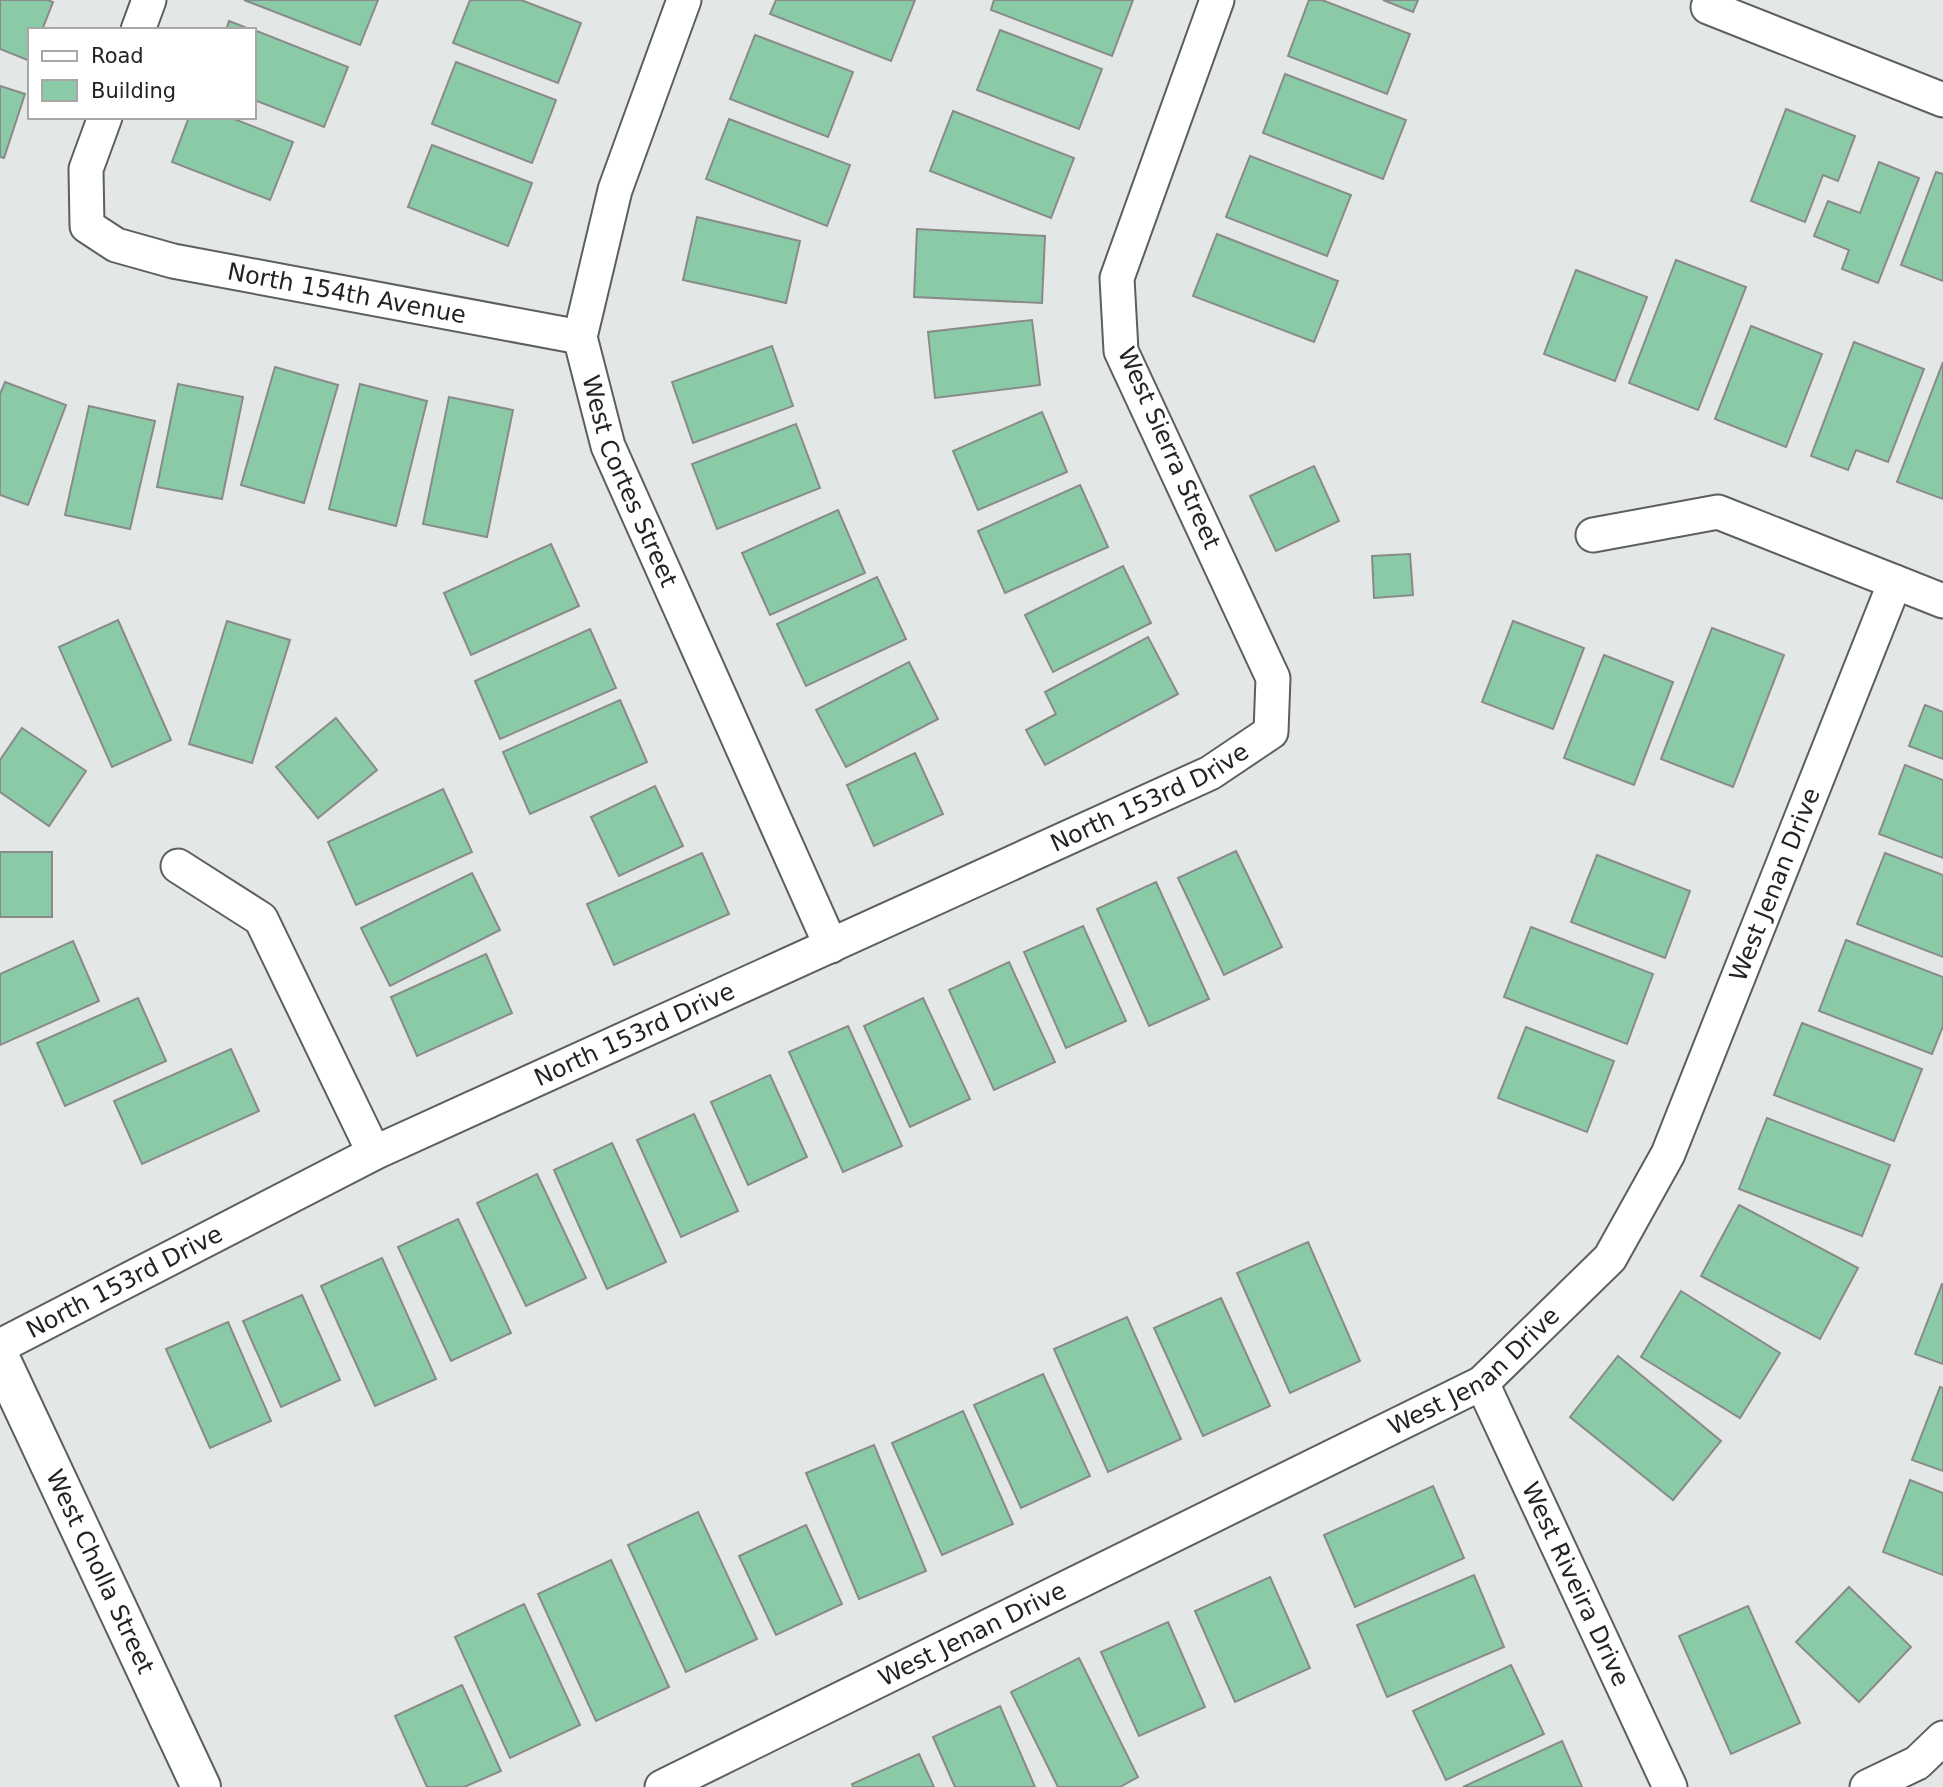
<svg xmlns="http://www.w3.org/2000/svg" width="1943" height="1787" viewBox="0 0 1943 1787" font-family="'DejaVu Sans',sans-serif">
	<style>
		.building { fill: #8bcaa6; stroke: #888b89; stroke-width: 2 }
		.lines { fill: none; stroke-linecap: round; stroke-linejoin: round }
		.minor-casing { stroke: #5c5f5e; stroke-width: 37 }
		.tertiary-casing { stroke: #5c5f5e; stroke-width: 42 }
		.minor { stroke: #fff; stroke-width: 33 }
		.tertiary { stroke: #fff; stroke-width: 38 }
		.labels { text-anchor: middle; stroke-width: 5; stroke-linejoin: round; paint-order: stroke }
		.street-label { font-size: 24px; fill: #222323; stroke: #fff }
	</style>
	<rect width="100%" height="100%" fill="#e3e7e6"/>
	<g class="building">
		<path d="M0 0H47L53 2 42 30H30V61L0 49Z"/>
		<path d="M244 0H378L360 45Z"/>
		<path d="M470 0H521L581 23 558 83 453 43Z"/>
		<path d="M776 0H915L891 61 770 14Z"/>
		<path d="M994 0H1133L1112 56 991 10Z"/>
		<path d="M1309 0H1322L1410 34 1387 94 1288 56Z"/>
		<path d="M1383 0H1418L1413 12Z"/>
		<path d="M229 21 252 30H226Z"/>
		<path d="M254 30 348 67 324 127 254 100Z"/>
		<path d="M1000 30 1102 69 1079 129 977 90Z"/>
		<path d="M755 35 853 72 828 137 730 99Z"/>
		<path d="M456 62 556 100 532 163 432 124Z"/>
		<path d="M1285 74 1406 120 1383 179 1263 133Z"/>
		<path d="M0 86 25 94 4 158 0 157Z"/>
		<path d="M1786 109 1855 136 1838 181 1823 175 1805 222 1751 201Z"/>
		<path d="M953 111 1074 158 1051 218 930 171Z"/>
		<path d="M189 117H229L293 142 270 200 172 162Z"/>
		<path d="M729 119 850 165 827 226 706 179Z"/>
		<path d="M432 145 532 183 508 246 408 207Z"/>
		<path d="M1250 156 1351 195 1327 256 1226 217Z"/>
		<path d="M1879 162 1919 178 1878 283 1842 269 1849 250 1814 236 1828 201 1860 213Z"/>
		<path d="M1936 172 1943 174V281L1901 265Z"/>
		<path d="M697 217 800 241 786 303 683 280Z"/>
		<path d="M917 229 1045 236 1042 303 914 297Z"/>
		<path d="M1217 234 1338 281 1314 342 1193 296Z"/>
		<path d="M1676 260 1746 287 1698 410 1629 383Z"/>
		<path d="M1576 270 1647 297 1615 381 1544 354Z"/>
		<path d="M1032 320 1040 385 935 398 928 332Z"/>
		<path d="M1751 326 1822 354 1786 447 1715 419Z"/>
		<path d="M1854 342 1924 369 1888 462 1856 450 1848 470 1811 456Z"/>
		<path d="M772 346 793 406 693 443 672 382Z"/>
		<path d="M1943 362V499L1897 482Z"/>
		<path d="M275 367 338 385 304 503 241 485Z"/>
		<path d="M5 382 66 405 28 505 0 495V394Z"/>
		<path d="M178 384 243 397 222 499 157 487Z"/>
		<path d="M360 384 427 401 396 526 329 509Z"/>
		<path d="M449 397 513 410 487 537 423 524Z"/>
		<path d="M89 406 155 421 130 529 65 515Z"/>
		<path d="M1042 412 1067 472 978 510 953 451Z"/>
		<path d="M796 424 820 488 717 529 692 464Z"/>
		<path d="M1314 466 1339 521 1276 551 1250 496Z"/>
		<path d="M1080 485 1108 547 1005 593 978 531Z"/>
		<path d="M838 510 865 573 770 615 742 553Z"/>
		<path d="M551 544 579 606 471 655 444 593Z"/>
		<path d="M1410 554 1413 595 1374 598 1372 556Z"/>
		<path d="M1123 566 1151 623 1053 672 1025 615Z"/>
		<path d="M877 577 906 639 806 686 777 624Z"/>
		<path d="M118 620 171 740 112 767 59 647Z"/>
		<path d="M227 621 290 640 252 763 189 744Z"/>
		<path d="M1513 621 1584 648 1553 729 1482 702Z"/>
		<path d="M1712 628 1784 655 1733 787 1661 759Z"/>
		<path d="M590 629 616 688 500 739 475 681Z"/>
		<path d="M1148 637 1178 694 1045 765 1026 730 1056 714 1045 692Z"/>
		<path d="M1604 655 1673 682 1634 785 1564 758Z"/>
		<path d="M909 662 938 719 846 767 816 710Z"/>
		<path d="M620 700 647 762 530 814 503 752Z"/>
		<path d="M1925 705 1943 712V759L1909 746Z"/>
		<path d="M336 718 377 770 318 818 276 767Z"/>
		<path d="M22 728 86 771 49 826 0 792V760Z"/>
		<path d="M915 753 943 814 874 846 847 785Z"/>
		<path d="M1905 765 1943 780V858L1879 834Z"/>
		<path d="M655 786 683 846 619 876 591 817Z"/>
		<path d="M443 789 472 852 356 905 328 842Z"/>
		<path d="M1236 851 1282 947 1224 975 1178 878Z"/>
		<rect x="0" y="852" width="52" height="65"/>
		<path d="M702 853 729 914 614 965 587 904Z"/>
		<path d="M1885 853 1943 875V957L1857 924Z"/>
		<path d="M1597 855 1690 891 1665 958 1571 922Z"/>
		<path d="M472 873 500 930 390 986 361 928Z"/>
		<path d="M1156 882 1209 999 1149 1026 1097 909Z"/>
		<path d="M1083 926 1126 1021 1066 1048 1024 952Z"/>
		<path d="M1531 927 1653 974 1627 1044 1504 997Z"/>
		<path d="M1846 940 1943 977V1026L1932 1054 1819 1011Z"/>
		<path d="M73 941 99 1001 0 1045V974Z"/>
		<path d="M486 954 512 1013 417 1056 391 997Z"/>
		<path d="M1009 962 1055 1062 994 1090 949 990Z"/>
		<path d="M138 998 166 1061 65 1106 37 1043Z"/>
		<path d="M923 998 970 1099 910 1127 864 1026Z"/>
		<path d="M1802 1023 1922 1069 1894 1141 1774 1095Z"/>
		<path d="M848 1026 902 1146 843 1172 789 1052Z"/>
		<path d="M1526 1027 1614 1061 1587 1132 1498 1098Z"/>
		<path d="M231 1049 259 1111 142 1164 114 1101Z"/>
		<path d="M770 1075 807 1157 748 1185 711 1102Z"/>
		<path d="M694 1114 738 1211 681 1237 637 1140Z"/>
		<path d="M1767 1118 1890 1165 1862 1236 1739 1189Z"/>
		<path d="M612 1143 666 1262 607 1289 554 1170Z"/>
		<path d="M537 1174 586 1278 526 1306 477 1203Z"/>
		<path d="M1739 1205 1858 1268 1820 1339 1701 1276Z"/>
		<path d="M458 1219 511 1333 451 1361 398 1247Z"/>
		<path d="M1308 1242 1360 1361 1290 1393 1237 1273Z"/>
		<path d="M382 1258 436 1379 375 1406 321 1286Z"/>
		<path d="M1942 1284H1943V1364L1915 1354Z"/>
		<path d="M1681 1291 1780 1353 1740 1418 1641 1357Z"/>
		<path d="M302 1295 340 1380 281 1407 243 1321Z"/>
		<path d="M1221 1298 1270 1406 1203 1436 1154 1328Z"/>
		<path d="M1127 1317 1181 1439 1108 1472 1054 1349Z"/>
		<path d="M228 1322 271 1421 210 1448 166 1349Z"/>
		<path d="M1618 1356 1721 1441 1673 1500 1570 1417Z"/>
		<path d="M1043 1374 1090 1476 1021 1508 974 1405Z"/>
		<path d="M1940 1387 1943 1388V1471L1912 1460Z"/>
		<path d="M963 1411 1013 1524 942 1555 892 1443Z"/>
		<path d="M874 1445 926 1571 859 1599 806 1473Z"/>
		<path d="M1910 1480 1943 1493V1575L1883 1552Z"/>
		<path d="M1433 1486 1464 1558 1355 1607 1324 1535Z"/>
		<path d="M698 1512 757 1639 686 1672 628 1545Z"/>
		<path d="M806 1525 842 1604 776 1635 739 1556Z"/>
		<path d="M611 1560 669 1687 596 1721 538 1594Z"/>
		<path d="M1474 1575 1504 1647 1387 1697 1357 1625Z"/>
		<path d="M1270 1577 1310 1668 1235 1702 1195 1611Z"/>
		<path d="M1849 1587 1911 1647 1859 1702 1796 1642Z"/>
		<path d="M524 1604 580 1725 510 1758 455 1637Z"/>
		<path d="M1748 1606 1800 1723 1731 1754 1679 1636Z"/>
		<path d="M1168 1622 1205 1707 1139 1736 1101 1652Z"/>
		<path d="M1079 1658 1138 1777 1120 1787H1058L1011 1692Z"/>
		<path d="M1511 1665 1544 1734 1446 1780 1413 1711Z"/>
		<path d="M462 1685 501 1771 464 1787H427L395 1716Z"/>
		<path d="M1000 1706 1035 1787H955L933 1737Z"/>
		<path d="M1562 1741 1582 1787H1463Z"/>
		<path d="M919 1754 934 1787H853L852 1784Z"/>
	</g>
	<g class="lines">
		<defs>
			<g id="minor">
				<path id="s1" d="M684 0 615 190 580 337 608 446 831 946"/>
				<path d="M1711 0 1708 7 1943 100"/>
				<path d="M138 30 149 0"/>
				<path id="s2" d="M105 117 86 169 87 226 116 245 173 261 580 337"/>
				<path d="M1593 535 1718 512 1943 601"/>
				<path d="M178 866 261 919 374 1153"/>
				<path id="s3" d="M0 1346 374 1153 1210 773 1271 732 1273 678 1121 351 1117 278 1217 0"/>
				<path id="s4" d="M1482 1383 1670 1787"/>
				<path id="s5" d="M662 1787 1482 1383 1610 1258 1668 1154 1895 582"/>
				<path d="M1867 1787 1917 1763 1943 1738"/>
			</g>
			<g id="tertiary">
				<path id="s6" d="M0 1358 201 1787"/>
			</g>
		</defs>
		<use href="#minor" class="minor-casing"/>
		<use href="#tertiary" class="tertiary-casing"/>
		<use href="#minor" class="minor"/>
		<use href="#tertiary" class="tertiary"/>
	</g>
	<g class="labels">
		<g class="street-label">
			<text dy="8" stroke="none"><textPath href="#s2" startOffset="383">North 154th Avenue</textPath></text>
			<text transform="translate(1169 448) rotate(66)" y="8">West Sierra Street</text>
			<text dy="8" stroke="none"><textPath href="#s1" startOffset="506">West Cortes Street</textPath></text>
			<text dy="8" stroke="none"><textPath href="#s3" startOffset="1274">North 153rd Drive</textPath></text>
			<text dy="8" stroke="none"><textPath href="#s5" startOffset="1502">West Jenan Drive</textPath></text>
			<text dy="8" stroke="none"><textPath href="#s3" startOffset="707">North 153rd Drive</textPath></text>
			<text dy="8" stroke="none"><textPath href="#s3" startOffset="140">North 153rd Drive</textPath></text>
			<text dy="8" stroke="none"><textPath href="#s5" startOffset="914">West Jenan Drive</textPath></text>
			<text dy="8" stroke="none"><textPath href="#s6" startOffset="236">West Cholla Street</textPath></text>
			<text dy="8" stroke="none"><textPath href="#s4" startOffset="222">West Riveira Drive</textPath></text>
			<text dy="8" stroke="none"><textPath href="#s5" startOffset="346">West Jenan Drive</textPath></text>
		</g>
	</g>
	<rect x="28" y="28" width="228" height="91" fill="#ffffff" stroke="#a7a7a7" stroke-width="2"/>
	<rect x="42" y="51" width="35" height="10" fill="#ffffff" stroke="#a7a7a7" stroke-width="2"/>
	<text x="91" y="63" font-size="21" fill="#222323">Road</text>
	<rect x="42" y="80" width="35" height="21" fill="#8bcaa6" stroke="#a7a7a7" stroke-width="2"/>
	<text x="91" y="98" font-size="21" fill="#222323">Building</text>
</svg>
